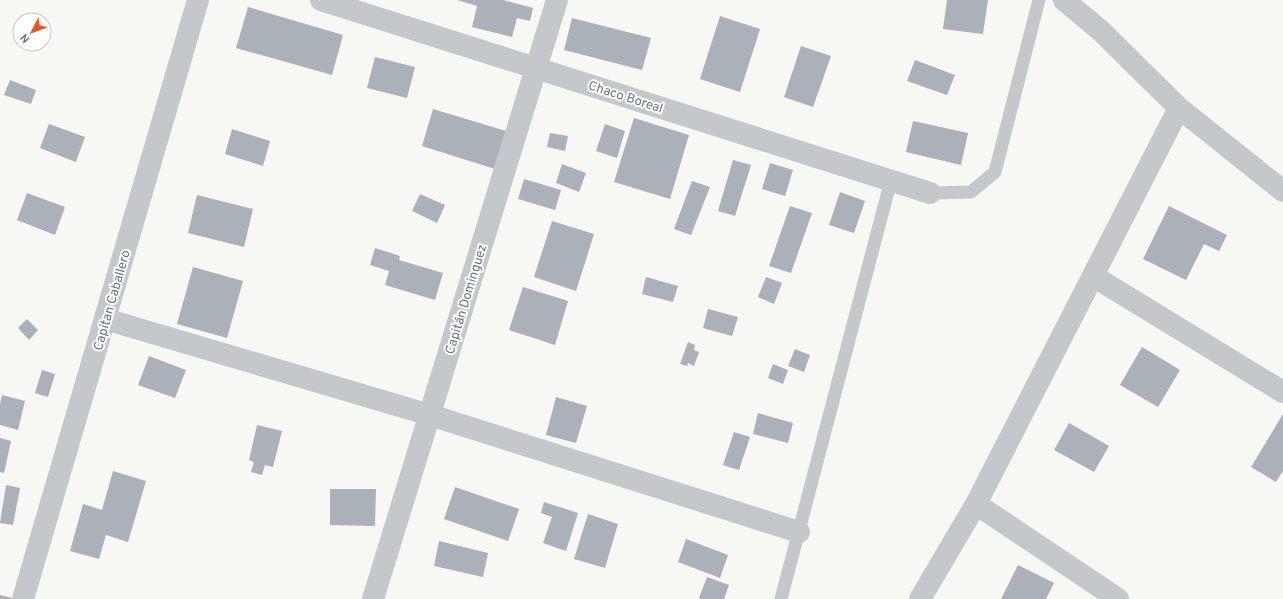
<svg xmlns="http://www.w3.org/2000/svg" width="1283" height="599" viewBox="0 0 1283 599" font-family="Overpass,sans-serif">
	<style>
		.building { fill: #aab1b8 }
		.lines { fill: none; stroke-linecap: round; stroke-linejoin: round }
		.lane { stroke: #c4c8cb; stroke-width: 13 }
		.street { stroke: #c4c8cb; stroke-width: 22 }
		.labels { text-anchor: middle; stroke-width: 4; stroke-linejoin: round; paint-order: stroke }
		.street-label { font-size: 13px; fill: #647585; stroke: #fff }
	</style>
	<rect width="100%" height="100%" fill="#f7f7f3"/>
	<g class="building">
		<path d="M457 0H503L533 8 530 21 517 18 512 37 472 27 477 6Z"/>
		<path d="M947 0H988L983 34 943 29Z"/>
		<path d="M248 7 343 35 332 75 236 48Z"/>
		<path d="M720 16 760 29 740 92 700 79Z"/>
		<path d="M572 18 651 38 642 70 564 50Z"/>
		<path d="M801 46 831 56 813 107 784 97Z"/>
		<path d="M375 57 415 67 407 98 367 88Z"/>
		<path d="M915 60 955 75 947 95 907 81Z"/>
		<path d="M10 80 36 90 31 104 4 95Z"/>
		<path d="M433 109 506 131 495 169 422 146Z"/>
		<path d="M634 118 689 135 670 199 614 182Z"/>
		<path d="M913 121 968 133 961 165 906 152Z"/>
		<path d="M49 124 85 137 76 162 40 148Z"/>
		<path d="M605 124 625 131 617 158 596 151Z"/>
		<path d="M232 129 270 141 263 166 225 154Z"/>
		<path d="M550 133 568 136 565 151 547 147Z"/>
		<path d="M733 160 751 165 735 216 718 211Z"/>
		<path d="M770 163 793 170 785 196 762 189Z"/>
		<path d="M562 164 586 173 579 192 556 183Z"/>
		<path d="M524 179 561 190 555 210 518 199Z"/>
		<path d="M692 181 710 187 691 235 674 229Z"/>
		<path d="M840 192 865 201 854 233 829 225Z"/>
		<path d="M27 193 65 207 55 235 17 220Z"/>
		<path d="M420 194 445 205 437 223 412 211Z"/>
		<path d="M197 195 253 209 244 247 188 233Z"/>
		<path d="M790 206 812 213 791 273 769 266Z"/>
		<path d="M1169 206 1227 235 1219 251 1204 244 1186 280 1143 259Z"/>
		<path d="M552 221 594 234 576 291 534 277Z"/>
		<path d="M375 248 400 256 399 260 443 273 435 300 385 285 389 271 370 265Z"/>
		<path d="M193 267 243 281 227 338 177 324Z"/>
		<path d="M646 277 678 286 673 302 642 294Z"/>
		<path d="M766 277 782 283 774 304 758 297Z"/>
		<path d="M523 287 568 301 555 345 509 330Z"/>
		<path d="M708 309 738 317 732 336 703 328Z"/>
		<path d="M27 319 38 330 29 340 18 328Z"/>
		<path d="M688 342 695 345 694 350 699 352 694 366 688 363 687 366 680 364Z"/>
		<path d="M1142 347 1180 370 1158 407 1120 385Z"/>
		<path d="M795 349 810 355 804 372 788 366Z"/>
		<path d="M149 356 186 370 175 398 138 385Z"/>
		<path d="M773 364 788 370 783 384 768 378Z"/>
		<path d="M42 370 55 374 48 397 35 393Z"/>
		<path d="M2 395 25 401 18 430 0 425V404Z"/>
		<path d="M556 397 587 406 576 443 546 435Z"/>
		<path d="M758 413 793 423 788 443 753 434Z"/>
		<path d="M1283 414V471L1276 482 1251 467Z"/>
		<path d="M1069 423 1109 446 1094 472 1054 450Z"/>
		<path d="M257 425 282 431 273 467 265 465 262 475 251 472 254 462 249 460Z"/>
		<path d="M734 432 750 437 739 470 723 465Z"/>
		<path d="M0 438 11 441 4 473 0 472Z"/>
		<path d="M113 471 146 481 128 542 106 535 99 559 70 551 83 504 102 510Z"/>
		<path d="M6 485 20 488 13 525 0 523Z"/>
		<path d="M455 487 519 509 508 541 444 519Z"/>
		<path d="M330 489H376L375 526 330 525Z"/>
		<path d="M544 502 578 513 566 551 543 543 552 517 541 513Z"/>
		<path d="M588 514 618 524 605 568 574 559Z"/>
		<path d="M686 539 728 555 720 578 678 562Z"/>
		<path d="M439 541 488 553 483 577 434 566Z"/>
		<path d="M1018 565 1054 583 1046 599H1001Z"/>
		<path d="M707 577 729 585 724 599H702L699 598Z"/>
		<path d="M0 595 12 598V599H0Z"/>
	</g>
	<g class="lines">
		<g class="lane">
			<path d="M930 193 971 192 995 172 1039 0"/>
			<path d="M781 599 891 180"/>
		</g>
		<g class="street">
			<path d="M321 0 930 193"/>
			<path d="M1064 0 1101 31 1179 108 1283 191"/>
			<path d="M1093 276 1283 392"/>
			<path d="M105 319 430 415 799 532"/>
			<path d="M976 504 1118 599"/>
			<path d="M23 599 198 0"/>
			<path d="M373 599 557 0"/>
			<path d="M920 599 976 504 1179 108"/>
		</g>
	</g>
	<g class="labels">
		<g class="street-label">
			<text transform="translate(626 96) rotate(18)" y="5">Chaco Boreal</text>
			<text transform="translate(465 299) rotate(-73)" y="5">Capitán Dominguez</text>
			<text transform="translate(111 300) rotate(-74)" y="5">Capitan Caballero</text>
		</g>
	</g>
	<g transform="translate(32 32) rotate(228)"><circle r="19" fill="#ffffff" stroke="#c1c8ce"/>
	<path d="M0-3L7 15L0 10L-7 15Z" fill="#ea5720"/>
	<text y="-6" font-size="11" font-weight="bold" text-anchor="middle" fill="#647585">N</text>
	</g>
</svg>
